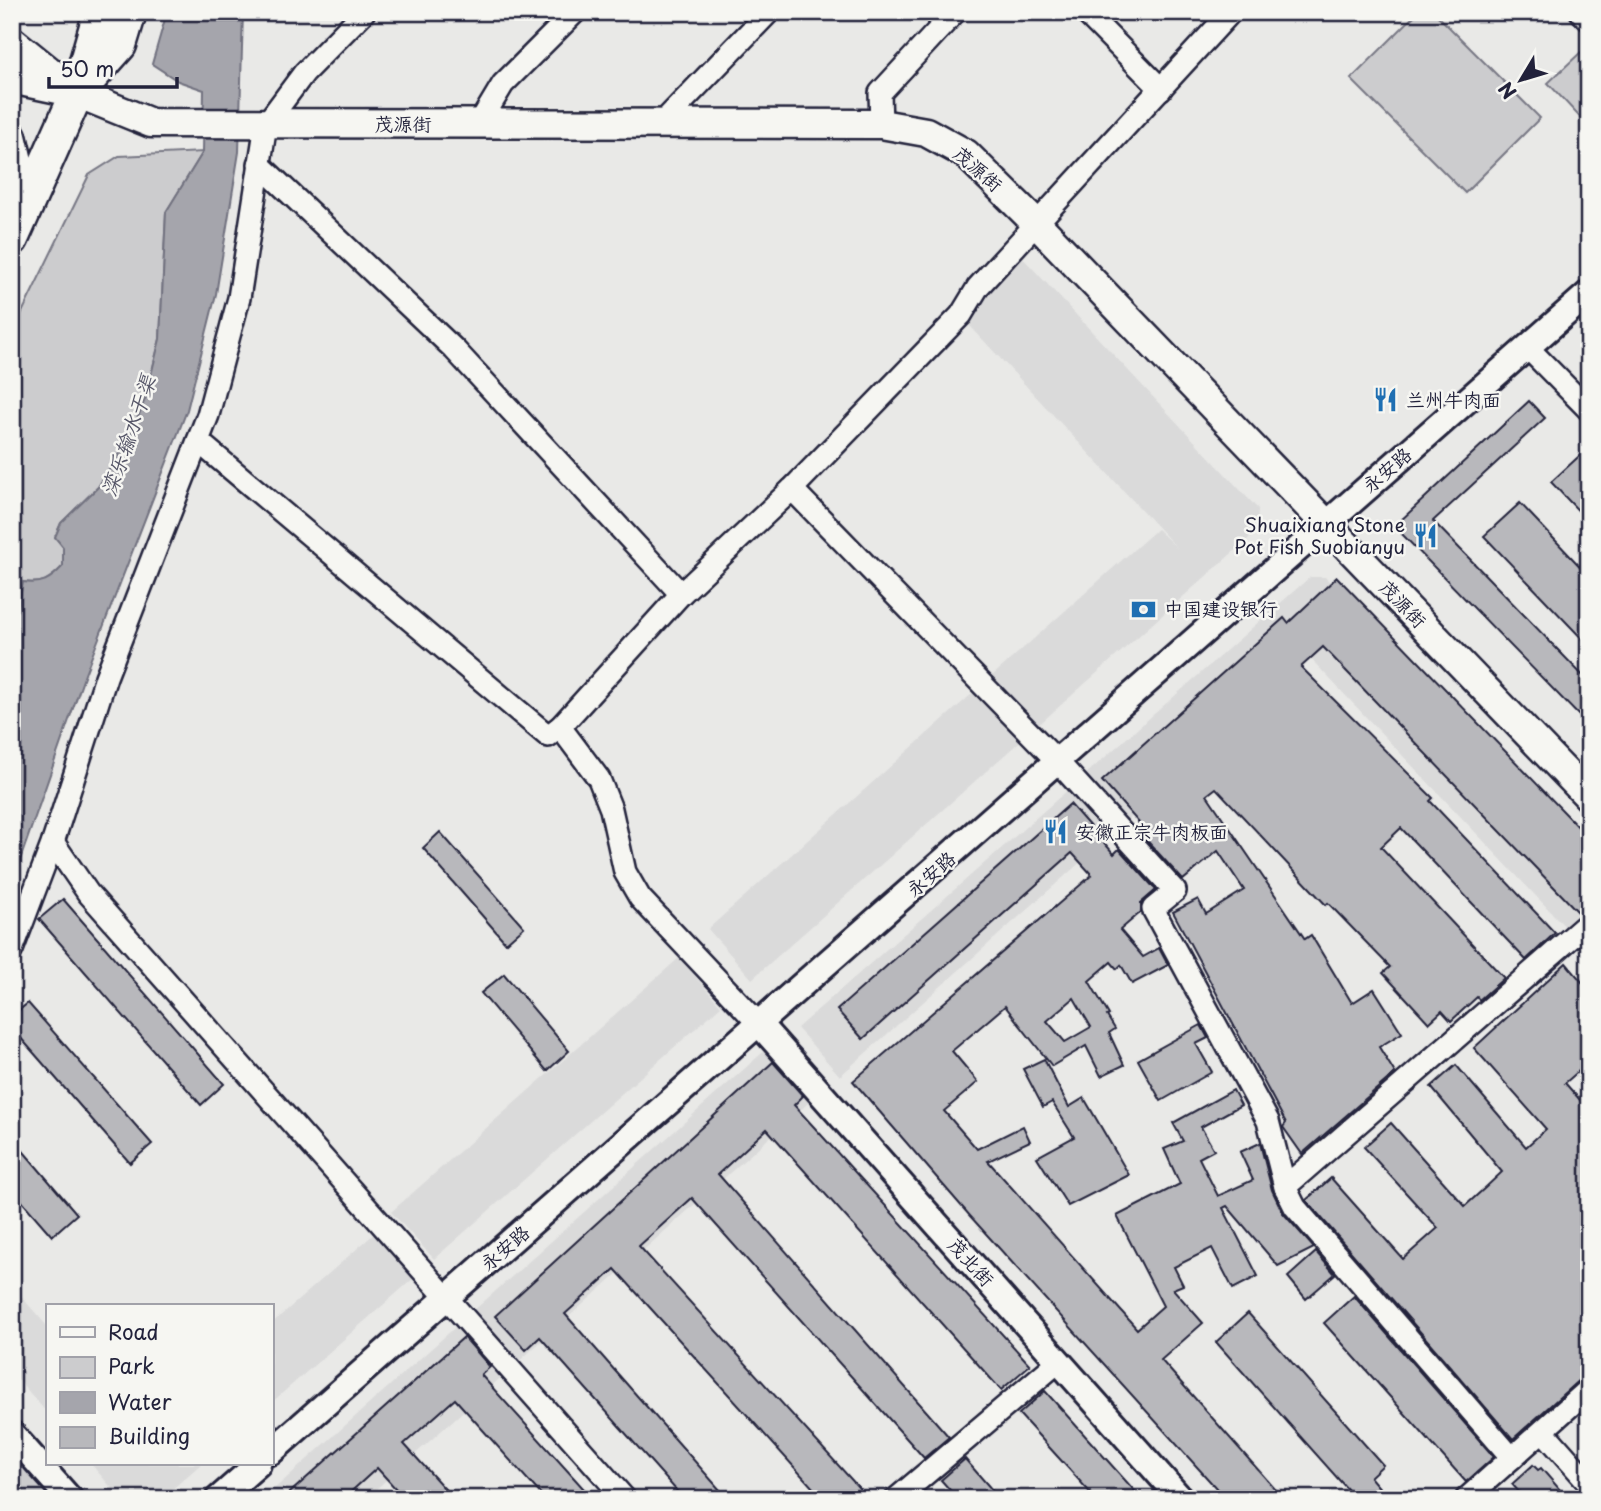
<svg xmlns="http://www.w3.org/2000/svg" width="1601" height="1511" viewBox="0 0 1601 1511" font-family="'Playpen Sans','LXGW WenKai TC',sans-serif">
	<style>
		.built { fill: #dadada }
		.green { fill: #ccccce; stroke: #777784; stroke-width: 2 }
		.water { fill: #a5a5ac; stroke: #71717f; stroke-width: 2 }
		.building { fill: #b8b8bc; stroke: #22223b; stroke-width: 2; fill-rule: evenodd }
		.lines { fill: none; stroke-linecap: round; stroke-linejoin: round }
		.minor-casing { stroke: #22223b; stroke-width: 26 }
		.tertiary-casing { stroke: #22223b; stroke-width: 30 }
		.secondary-casing { stroke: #22223b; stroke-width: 33 }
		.primary-casing { stroke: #22223b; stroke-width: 37 }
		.minor { stroke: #f6f6f2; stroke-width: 21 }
		.tertiary { stroke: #f6f6f2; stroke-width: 24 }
		.secondary { stroke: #f6f6f2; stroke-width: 28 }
		.primary { stroke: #f6f6f2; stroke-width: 32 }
		.labels { text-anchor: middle; stroke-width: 5; stroke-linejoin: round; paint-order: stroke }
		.street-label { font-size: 19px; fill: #22223b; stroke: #f6f6f2 }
		.poi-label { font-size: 19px; fill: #22223b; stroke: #f6f6f2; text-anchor: start }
		.water-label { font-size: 21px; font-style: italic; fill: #565668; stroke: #f6f6f2 }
	</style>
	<rect width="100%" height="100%" fill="#e9e9e7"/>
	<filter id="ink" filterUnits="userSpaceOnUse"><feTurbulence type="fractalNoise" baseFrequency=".0143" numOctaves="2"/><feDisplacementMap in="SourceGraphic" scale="14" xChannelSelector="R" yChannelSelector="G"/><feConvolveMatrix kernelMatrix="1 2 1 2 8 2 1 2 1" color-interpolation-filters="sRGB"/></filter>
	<g filter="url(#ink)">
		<g class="built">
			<path d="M1021 256 1258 509 1257 531 752 979 708 929 1157 529 1177 548 959 314Z"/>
			<path d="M1310 577H1325L1589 851V952L1310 658 840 1076 797 1028Z"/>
			<path d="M679 958 721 1006 434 1259 391 1212Z"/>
			<path d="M771 1045 816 1096 365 1499H263Z"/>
			<path d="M375 1233 414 1278 271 1403V1324Z"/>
			<path d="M12 1286 47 1326V1413L12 1372Z"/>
			<path d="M91 1464H201L161 1499H121Z"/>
		</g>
		<g class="green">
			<path d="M1418 12H1434L1540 118 1465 193 1351 79Z"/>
			<path d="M1581 52 1589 61V127L1548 83Z"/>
			<path d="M203 152 166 212 160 339 145 399 129 439 98 487 61 523 55 537 63 547V566C50 580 42 585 23 582L12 638V333L89 175 119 156Z"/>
			<path d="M12 1452 54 1499H12Z"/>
		</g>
		<path class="water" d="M167 12H243L239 152 216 294 187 410 85 674 12 883V638L23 582C42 585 50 580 63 566V547L55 537 61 523 98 487 130 438 145 399 160 339 166 212 203 152 204 90 178 81 152 64Z"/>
		<g class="building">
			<path d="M1529 401 1545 418 1433 521 1589 682V726L1397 529 1399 522Z"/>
			<path d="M1589 447V522L1551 482Z"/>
			<path d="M1520 503 1589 576V646L1484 536Z"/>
			<path d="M1337 577 1589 838V909L1579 913 1323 647 1301 667 1433 798 1430 801 1555 933 1526 960 1401 828 1381 847 1504 978 1479 1000 1477 997 1451 1021 1442 1011 1429 1023 1383 973 1390 967 1328 903 1326 905 1216 788 1207 795 1305 939 1311 935 1352 1003 1374 989 1402 1033 1379 1047 1395 1073 1302 1154 1283 1127 1286 1123 1173 912 1198 899 1206 914 1244 890 1218 851 1183 880 1139 832 1137 826 1140 824 1102 781 1284 618 1288 623Z"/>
			<path d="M1070 804 1114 854 1119 849 1156 890 1141 903V912L1120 930 1143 957 1159 948 1168 965 1132 984 1121 965 1117 969 1111 962 1089 981 1109 1015 1107 1016 1115 1029 1109 1033 1124 1065 1101 1076 1086 1046 1052 1066 1005 1006 952 1051 978 1082 944 1111 977 1149 1023 1126 1030 1141 988 1161 1137 1329 1163 1306 1117 1216 1180 1184 1164 1149 1183 1141 1173 1123 1233 1090 1241 1105 1201 1127 1214 1150 1199 1158 1218 1196 1253 1180 1240 1152 1260 1143 1272 1190 1283 1213 1314 1248 1278 1266 1227 1206 1223 1208 1258 1276 1233 1289 1212 1248 1174 1267 1183 1285 1173 1289 1203 1323 1161 1360 1284 1499H1226L970 1216 853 1081 1092 875 1072 853 863 1039 837 1010ZM1074 998 1091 1027 1065 1042 1047 1021Z"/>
			<path d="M440 832 524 927 506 943 423 848Z"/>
			<path d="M63 899 224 1084 201 1105 39 919Z"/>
			<path d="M1566 963 1589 990V1062L1565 1083 1589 1110V1376L1580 1379 1513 1439 1306 1200 1331 1178 1403 1259 1438 1228 1364 1147 1391 1123 1465 1206 1486 1187 1502 1172 1431 1087 1456 1065 1526 1147 1546 1129 1474 1048Z"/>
			<path d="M504 974 569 1051 547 1071 481 993Z"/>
			<path d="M28 1003 152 1144 130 1163 12 1028V1016Z"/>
			<path d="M1201 1025 1208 1038 1196 1044 1212 1072 1161 1101 1138 1060Z"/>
			<path d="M1044 1059 1069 1107 1084 1098 1129 1175 1068 1206 1037 1157 1074 1137 1052 1102 1043 1107 1023 1069Z"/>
			<path d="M773 1062 803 1096 794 1105 1030 1365 1001 1390 767 1129 718 1174 949 1437 924 1458 692 1198 639 1246 869 1499H823L615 1269 565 1314 728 1499H684L540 1337 526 1350 495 1316Z"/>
			<path d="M12 1138 77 1214 52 1236 12 1190Z"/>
			<path d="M1316 1252 1335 1274 1306 1299 1288 1277Z"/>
			<path d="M1354 1296 1494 1457 1466 1482 1324 1323Z"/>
			<path d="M1248 1313 1383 1465 1370 1477 1389 1499H1356L1216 1342Z"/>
			<path d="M464 1337 490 1367 481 1375 593 1499H545L455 1399 404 1444 454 1499H405L377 1468 343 1499H283Z"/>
			<path d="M1045 1391 1142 1499H1096L1019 1414Z"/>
			<path d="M965 1459 1000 1499H958L941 1480Z"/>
			<path d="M1533 1465 1538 1470 1541 1468 1568 1499H1525L1512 1484Z"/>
		</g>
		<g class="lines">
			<defs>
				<g id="minor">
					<path d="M1085 12 1161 89"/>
					<path d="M1581 12 1589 20"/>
					<path d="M479 124 503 84 575 12"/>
					<path d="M661 124 769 12"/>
					<path d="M881 124 880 93 955 12"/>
					<path d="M259 164 454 349 681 594"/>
					<path d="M1527 347 1589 410"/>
					<path d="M198 441 548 736 560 727 681 594 792 489 961 315 978 287 1231 12"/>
					<path d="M792 489 1058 762 1175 891 1153 909 1268 1121 1285 1187 1295 1207 1512 1458"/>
					<path d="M560 727 599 779 611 809 625 872 640 898 760 1025"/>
					<path d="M53 842 88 893 625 1499"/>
					<path d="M12 950 53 842 106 677 208 415 239 298 266 124 304 73 364 12"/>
					<path d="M1285 1187 1589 922"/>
					<path d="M1543 1431 1589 1483"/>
					<path d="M896 1499 1059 1361"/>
					<path d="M1466 1499 1589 1389"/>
				</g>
				<g id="tertiary">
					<path d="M760 1025 1181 1499"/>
					<path d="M12 1434 70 1499"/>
					<path d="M271 1452 1589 293"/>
					<path d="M218 1499 258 1464"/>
				</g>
				<g id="secondary">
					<path d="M12 41 69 87"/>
					<path d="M12 76 16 80 77 93 151 123 881 124 926 132 966 154 1037 224 1589 797"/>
					<path d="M12 136 27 199 23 212"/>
				</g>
				<g id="primary">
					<path d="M81 89 120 45 130 12"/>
					<path d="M12 239 77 93 100 12"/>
				</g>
			</defs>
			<use href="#minor" class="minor-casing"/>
			<use href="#tertiary" class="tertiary-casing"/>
			<use href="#secondary" class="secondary-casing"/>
			<use href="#primary" class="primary-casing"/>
			<use href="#minor" class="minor"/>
			<use href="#tertiary" class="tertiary"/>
			<use href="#secondary" class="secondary"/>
			<use href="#primary" class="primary"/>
		</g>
	</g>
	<defs>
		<symbol id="restaurant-bare" viewBox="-9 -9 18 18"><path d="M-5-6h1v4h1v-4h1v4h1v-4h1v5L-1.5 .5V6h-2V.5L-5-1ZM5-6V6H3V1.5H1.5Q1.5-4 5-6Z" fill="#1f6fb2" stroke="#f6f6f2" stroke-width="2.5" paint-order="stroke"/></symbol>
		<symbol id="bank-bare" viewBox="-9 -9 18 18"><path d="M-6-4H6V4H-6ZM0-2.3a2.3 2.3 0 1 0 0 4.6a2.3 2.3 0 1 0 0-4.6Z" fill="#1f6fb2" stroke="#f6f6f2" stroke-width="2.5" paint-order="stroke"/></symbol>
	</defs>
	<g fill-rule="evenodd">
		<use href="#restaurant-bare" x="1368" y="382" width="35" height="35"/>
		<use href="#restaurant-bare" x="1408" y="518" width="35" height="35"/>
		<use href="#bank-bare" x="1126" y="592" width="35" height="35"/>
		<use href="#restaurant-bare" x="1038" y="814" width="35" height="35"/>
	</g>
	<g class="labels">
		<g class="street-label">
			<text x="403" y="131">茂源街</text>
			<text transform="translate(978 169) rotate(41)" y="7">茂源街</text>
			<text transform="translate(1387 470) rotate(-41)" y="7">永安路</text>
			<text transform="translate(1403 604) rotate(46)" y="7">茂源街</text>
			<text transform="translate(931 874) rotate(-41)" y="7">永安路</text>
			<text transform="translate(505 1248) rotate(-41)" y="7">永安路</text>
			<text transform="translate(971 1262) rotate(48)" y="7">茂北街</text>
		</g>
		<g class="poi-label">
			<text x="1406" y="407">兰州牛肉面</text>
			<text x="1405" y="532" text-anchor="end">Shuaixiang Stone<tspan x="1405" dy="22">Pot Fish Suobianyu</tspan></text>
			<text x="1164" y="616">中国建设银行</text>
			<text x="1076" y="839">安徽正宗牛肉板面</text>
		</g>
		<g class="water-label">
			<text transform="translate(129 436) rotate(-71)" y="7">滦乐输水干渠</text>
		</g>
	</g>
	<rect width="1601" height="1511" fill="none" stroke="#f6f6f2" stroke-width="42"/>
	<rect x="21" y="21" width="1559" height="1469" fill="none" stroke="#22223b" stroke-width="2.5" filter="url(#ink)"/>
	<rect x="46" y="1304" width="228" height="161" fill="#f6f6f2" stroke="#a1a1a9" stroke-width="2"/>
	<rect x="60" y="1327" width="35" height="10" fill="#f6f6f2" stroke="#a1a1a9" stroke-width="2"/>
	<text x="108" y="1340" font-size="21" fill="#22223b">Road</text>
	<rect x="60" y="1357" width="35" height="21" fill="#ccccce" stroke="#a1a1a9" stroke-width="2"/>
	<text x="108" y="1374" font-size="21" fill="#22223b">Park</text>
	<rect x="60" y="1392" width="35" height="21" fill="#a5a5ac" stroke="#a1a1a9" stroke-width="2"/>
	<text x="108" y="1410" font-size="21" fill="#22223b">Water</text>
	<rect x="60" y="1427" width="35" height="21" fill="#b8b8bc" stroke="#a1a1a9" stroke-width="2"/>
	<text x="108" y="1444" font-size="21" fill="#22223b">Building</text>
	<g transform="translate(1521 80) rotate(232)" stroke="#f6f6f2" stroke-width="5" paint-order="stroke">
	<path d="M0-5L12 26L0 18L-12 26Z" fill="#22223b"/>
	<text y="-10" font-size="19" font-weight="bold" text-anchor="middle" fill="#22223b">N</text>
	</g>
	<path d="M49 77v10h128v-10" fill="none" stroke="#22223b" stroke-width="3.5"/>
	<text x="60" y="77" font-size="21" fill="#22223b" stroke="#f6f6f2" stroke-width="5" paint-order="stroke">50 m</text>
</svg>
